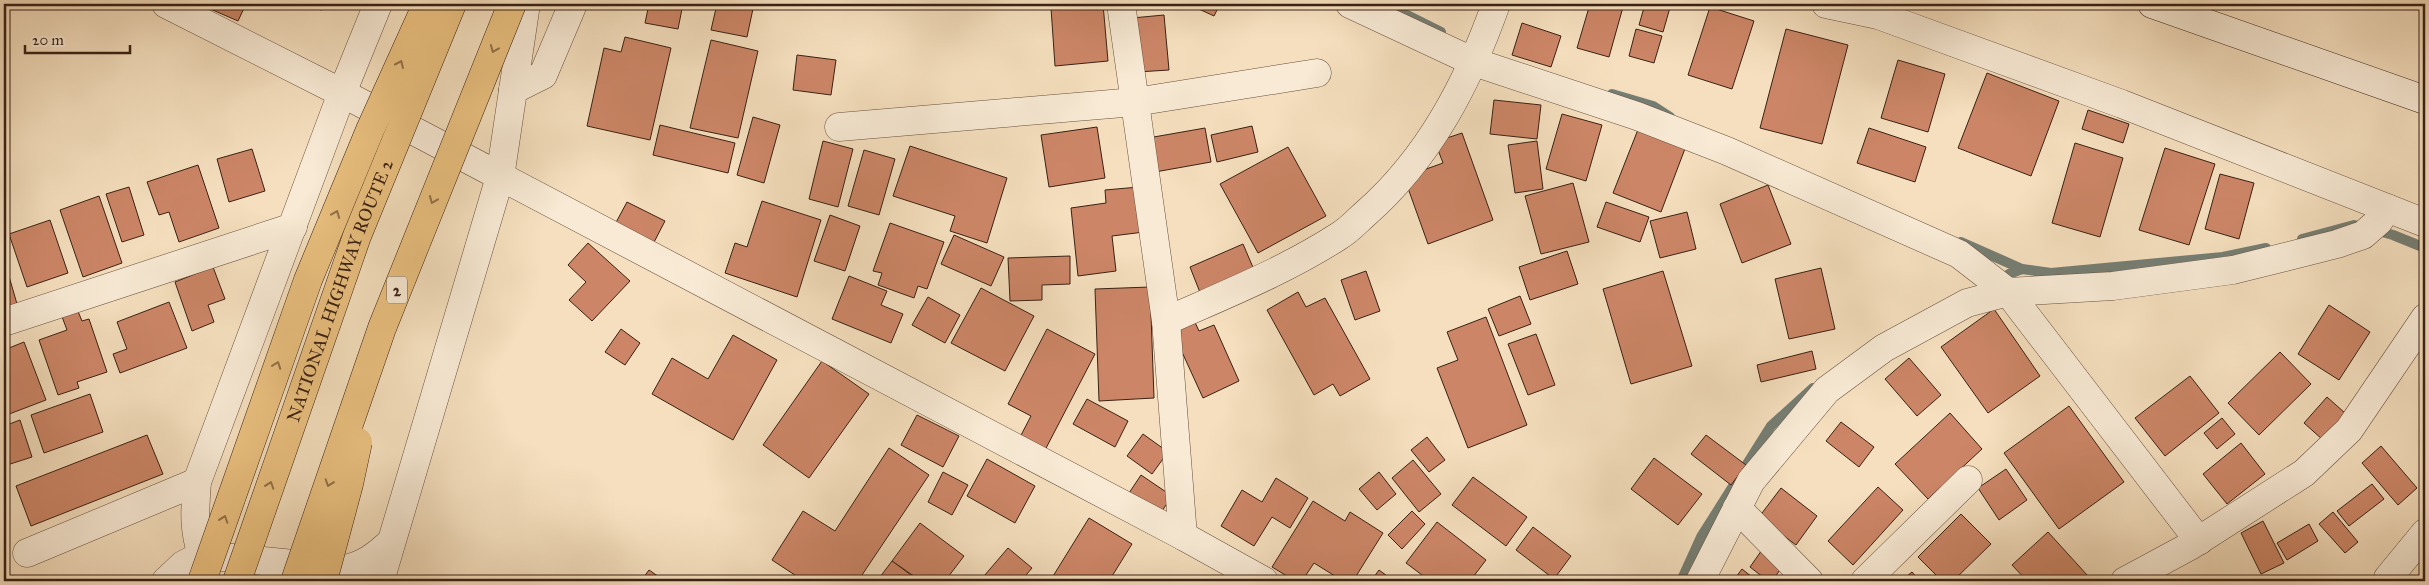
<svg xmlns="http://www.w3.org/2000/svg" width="2429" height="585" viewBox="0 0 2429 585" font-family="'IM FELL Great Primer',serif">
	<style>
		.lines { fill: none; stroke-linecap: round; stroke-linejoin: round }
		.stream { stroke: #757e73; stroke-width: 10 }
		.building { fill: #cc8667; stroke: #3a2114 }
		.street-casing { stroke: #69503e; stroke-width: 29 }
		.secondary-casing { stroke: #3a2114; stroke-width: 29 }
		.street { stroke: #f8ead5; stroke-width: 28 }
		.secondary { stroke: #f8ead5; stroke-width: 28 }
		.highway-bridge-casing { stroke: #3a2114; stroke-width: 29; stroke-linecap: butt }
		.highway-bridge { stroke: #eac07f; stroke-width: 28 }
		.oneway { stroke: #92704a }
		.labels { text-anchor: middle; stroke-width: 4.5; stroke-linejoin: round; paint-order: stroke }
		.shield { fill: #f8ead5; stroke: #735d4e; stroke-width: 1 }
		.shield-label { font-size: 16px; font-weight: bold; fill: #3a2114 }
		.street-label { font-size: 18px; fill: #3a2114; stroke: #f8ead5 }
	</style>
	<rect width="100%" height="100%" fill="#f5dfbe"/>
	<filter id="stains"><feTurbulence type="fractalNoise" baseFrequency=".004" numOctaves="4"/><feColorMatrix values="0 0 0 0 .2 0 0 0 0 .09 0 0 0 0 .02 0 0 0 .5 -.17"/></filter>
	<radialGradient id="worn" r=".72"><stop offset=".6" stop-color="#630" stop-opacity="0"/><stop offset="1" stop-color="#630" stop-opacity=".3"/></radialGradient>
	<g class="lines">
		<g class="stream">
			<path d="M1385 4 1441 32"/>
			<path d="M1612 94 1653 106 1670 117"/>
			<path d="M2375 230 2393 235 2425 248"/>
			<path d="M2302 239 2354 225 2358 226"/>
			<path d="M1961 242 2022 269 2051 273 2223 257 2266 248"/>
			<path d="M2009 274 2022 269"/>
			<path d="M1681 581 1701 537 1771 426 1813 388"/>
		</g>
	</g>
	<g class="building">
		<path d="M199 4H246L238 21Z"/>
		<path d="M288 4H323L322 10Z"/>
		<path d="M649 4H683L678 29 645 23Z"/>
		<path d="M717 4H754L747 37 711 30Z"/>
		<path d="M1103 4 1108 61 1055 66 1051 8Z"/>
		<path d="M1188 4H1220L1214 16Z"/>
		<path d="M1590 4H1610L1623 7 1609 57 1577 48Z"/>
		<path d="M1645 4H1671L1663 32 1639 25Z"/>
		<path d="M1710 7 1754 21 1732 89 1688 75Z"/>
		<path d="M1164 15 1169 70 1137 72 1132 18Z"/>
		<path d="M1522 23 1561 36 1551 67 1512 55Z"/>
		<path d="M1636 29 1662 36 1654 63 1629 56Z"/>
		<path d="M1786 29 1848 45 1822 144 1760 128Z"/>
		<path d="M625 37 671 48 650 140 587 126 604 48 621 52Z"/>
		<path d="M711 40 758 51 738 138 690 128Z"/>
		<path d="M797 55 836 60 831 95 793 90Z"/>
		<path d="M1898 60 1945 74 1928 132 1881 118Z"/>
		<path d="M1987 73 2059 101 2031 176 1958 148Z"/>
		<path d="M1494 100 1541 105 1537 139 1490 134Z"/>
		<path d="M2088 110 2129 124 2123 143 2082 129Z"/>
		<path d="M1562 114 1602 125 1586 181 1546 169Z"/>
		<path d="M753 117 780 125 764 183 737 175Z"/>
		<path d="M660 125 735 143 728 173 653 155Z"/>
		<path d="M1252 126 1258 152 1217 162 1211 135Z"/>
		<path d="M1097 127 1105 178 1049 187 1041 135Z"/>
		<path d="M1639 127 1686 146 1661 212 1613 193Z"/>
		<path d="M1205 128 1211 162 1155 172 1148 138Z"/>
		<path d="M1869 128 1926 147 1915 182 1857 163Z"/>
		<path d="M1462 133 1493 220 1428 244 1404 177 1443 163 1435 142Z"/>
		<path d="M823 141 853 149 838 207 809 199Z"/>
		<path d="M1537 141 1543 189 1515 193 1508 145Z"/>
		<path d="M2075 143 2123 158 2100 237 2052 223Z"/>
		<path d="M910 146 1007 178 987 243 950 231 955 216 893 196Z"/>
		<path d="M1288 147 1326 216 1258 253 1220 184Z"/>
		<path d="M2165 148 2215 164 2189 245 2139 230Z"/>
		<path d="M252 149 265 191 229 202 217 159Z"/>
		<path d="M864 150 895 159 879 215 848 206Z"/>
		<path d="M198 165 219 228 179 242 169 212 159 215 147 182Z"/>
		<path d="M2220 174 2254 183 2239 239 2205 229Z"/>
		<path d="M1573 183 1589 242 1541 254 1525 196Z"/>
		<path d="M1768 185 1791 244 1742 263 1720 204Z"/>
		<path d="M129 187 144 235 122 242 106 194Z"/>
		<path d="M1139 187 1144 232 1112 236 1116 271 1078 276 1071 208 1106 203 1105 190Z"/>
		<path d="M99 196 122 263 83 277 60 210Z"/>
		<path d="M762 201 821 220 797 297 725 273 735 243 747 247Z"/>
		<path d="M627 202 665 221 651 248 613 228Z"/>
		<path d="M1606 202 1649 217 1640 242 1597 227Z"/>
		<path d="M1687 212 1696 249 1660 258 1650 221Z"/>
		<path d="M830 215 860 226 845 271 814 261Z"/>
		<path d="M50 220 68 273 27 287 9 234Z"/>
		<path d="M890 223 944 242 927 289 918 286 914 298 878 285 882 273 873 271Z"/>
		<path d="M954 235 1004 257 991 286 941 264Z"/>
		<path d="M588 243 630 281 592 321 569 300 586 282 568 265Z"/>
		<path d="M1243 244 1255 272 1201 295 1190 267Z"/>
		<path d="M1567 251 1578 284 1530 300 1519 267Z"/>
		<path d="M1070 256V284L1042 285V300L1010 301 1008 258Z"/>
		<path d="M4 259 17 304 4 308Z"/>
		<path d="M213 267 225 299 208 305 214 322 192 331 175 282Z"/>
		<path d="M1821 268 1835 329 1789 339 1775 279Z"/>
		<path d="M1366 271 1380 311 1355 320 1341 280Z"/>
		<path d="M1663 271 1692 366 1631 384 1603 289Z"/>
		<path d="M849 276 887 291 881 305 903 314 891 343 832 319Z"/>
		<path d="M1150 287 1154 398 1099 401 1095 289Z"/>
		<path d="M981 288 1034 316 1005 371 951 343Z"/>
		<path d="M1298 292 1306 307 1325 298 1370 379 1340 396 1333 384 1314 395 1267 310Z"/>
		<path d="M1520 296 1531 324 1499 336 1488 309Z"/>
		<path d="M928 297 960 315 945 343 912 325Z"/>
		<path d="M169 302 187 348 120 373 113 354 127 349 117 322Z"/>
		<path d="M2329 305 2370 332 2339 380 2298 354Z"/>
		<path d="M77 309 82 321 89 319 107 372 77 382 79 388 58 395 39 340 67 330 61 314Z"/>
		<path d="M1994 309 2040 376 1988 413 1941 347Z"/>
		<path d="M1486 317 1527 425 1468 448 1437 368 1458 360 1447 332Z"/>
		<path d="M1193 318 1199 331 1214 325 1239 381 1203 398 1171 328Z"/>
		<path d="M621 329 640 343 625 365 605 352Z"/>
		<path d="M1047 329 1095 354 1044 452 1019 439 1031 416 1008 404Z"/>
		<path d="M1536 334 1555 385 1528 395 1508 344Z"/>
		<path d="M733 335 777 360 733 440 652 394 672 358 708 379Z"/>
		<path d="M24 342 46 400 4 416V350Z"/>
		<path d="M1812 351 1816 369 1761 382 1757 365Z"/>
		<path d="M2280 352 2311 384 2259 435 2228 403Z"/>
		<path d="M1909 358 1941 395 1917 416 1885 379Z"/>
		<path d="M822 361 869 394 809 478 763 445Z"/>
		<path d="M2190 376 2219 413 2165 456 2135 418Z"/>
		<path d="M90 394 103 432 44 453 31 415Z"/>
		<path d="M2327 397 2345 413 2323 440 2304 423Z"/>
		<path d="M1087 399 1128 421 1115 447 1073 424Z"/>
		<path d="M2069 406 2124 482 2059 529 2004 453Z"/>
		<path d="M1950 413 1982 449 1928 499 1895 464Z"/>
		<path d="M917 415 959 436 943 467 901 445Z"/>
		<path d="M2222 418 2235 434 2217 449 2204 433Z"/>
		<path d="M20 420 32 457 4 466V426Z"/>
		<path d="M1841 422 1874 447 1859 467 1826 441Z"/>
		<path d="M1143 434 1168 452 1152 474 1127 456Z"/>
		<path d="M147 435 163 474 31 526 16 486Z"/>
		<path d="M1706 435 1746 465 1731 485 1691 454Z"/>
		<path d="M1427 437 1445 460 1429 472 1411 450Z"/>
		<path d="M2241 443 2265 474 2227 504 2203 474Z"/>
		<path d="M2381 446 2417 488 2398 505 2362 463Z"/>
		<path d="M889 448 929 475 858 581H804L772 560 803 511 835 531Z"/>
		<path d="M1654 458 1702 494 1678 525 1631 489Z"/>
		<path d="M987 459 1035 486 1015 523 967 496Z"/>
		<path d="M1413 460 1441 494 1419 512 1392 478Z"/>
		<path d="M2006 469 2027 500 1999 520 1978 488Z"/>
		<path d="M943 472 968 485 952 515 928 502Z"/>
		<path d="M1379 472 1396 494 1377 510 1359 489Z"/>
		<path d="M1141 475 1172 496 1158 517 1127 496Z"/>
		<path d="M1473 477 1527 517 1506 546 1452 505Z"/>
		<path d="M1276 478 1308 498 1290 528 1272 517 1254 546 1221 526 1242 490 1262 502Z"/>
		<path d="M2372 484 2384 499 2349 526 2337 511Z"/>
		<path d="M1878 487 1903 510 1853 565 1828 541Z"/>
		<path d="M1781 488 1817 516 1796 545 1759 517Z"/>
		<path d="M1313 501 1345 521 1350 512 1383 533 1353 581H1343L1314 563 1302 581H1295L1272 567Z"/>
		<path d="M1412 511 1425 524 1402 549 1388 535Z"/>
		<path d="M2333 512 2358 542 2345 553 2319 524Z"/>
		<path d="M1961 514 1991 544 1953 581H1942L1918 557Z"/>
		<path d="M1089 518 1132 544 1109 581H1050Z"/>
		<path d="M2263 521 2284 563 2261 574 2241 533Z"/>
		<path d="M1437 522 1486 560 1470 581H1430L1406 563Z"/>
		<path d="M920 523 964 556 945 581H921L892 561Z"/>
		<path d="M2309 524 2318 541 2287 560 2277 543Z"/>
		<path d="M1533 527 1571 556 1554 579 1516 550Z"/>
		<path d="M2048 532 2088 576 2083 581H2027L2012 565Z"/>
		<path d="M1764 547 1785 563 1772 581H1768L1750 567Z"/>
		<path d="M1008 548 1032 568 1021 581H990L984 576Z"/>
		<path d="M892 561 919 581H877Z"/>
		<path d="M1742 569 1757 581H1733Z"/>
		<path d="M649 570 665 581H641Z"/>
		<path d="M1379 570 1394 581H1371Z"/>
		<path d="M1912 572 1920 581H1901Z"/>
		<path d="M1036 575 1045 581H1031Z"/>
	</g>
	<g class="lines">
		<defs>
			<g id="street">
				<path d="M166 4 342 93 1183 536 1264 581"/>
				<path d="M1121 4 1166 321 1183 536"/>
				<path d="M1350 4 1474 62 1637 116 1727 151 1959 254 2008 292 2199 541"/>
				<path d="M1826 4 1878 15 2122 104 2425 223"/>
				<path d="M513 90 543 75 573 4"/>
				<path d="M839 127 1135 102 1317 73"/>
				<path d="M1166 321C1224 295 1285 271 1339 236 1349 230 1357 221 1365 214 1429 158 1468 83 1496 4"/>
				<path d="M4 322 293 227"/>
				<path d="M1737 508 1809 581"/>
				<path d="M27 553 197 482"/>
				<path d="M202 555C193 529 195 508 197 482L342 93 378 4"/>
				<path d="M2388 578 2425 533"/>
				<path d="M166 581 183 565 202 555 345 569C364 565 376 556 390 543"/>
				<path d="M380 581 500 177 526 4"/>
				<path d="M1700 581 1751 481 1827 390 1884 348 1967 303 2008 292 2113 286 2233 270 2337 244 2363 235 2379 221 2387 208"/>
				<path d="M1865 581 1968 480"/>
				<path d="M2125 581 2190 546 2304 473 2349 430 2425 318"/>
			</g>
			<path id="secondary" d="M2152 4 2425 100"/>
		</defs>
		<use href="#street" class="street-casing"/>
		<use href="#secondary" class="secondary-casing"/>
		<use href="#street" class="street"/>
		<use href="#secondary" class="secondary"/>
		<defs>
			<g id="highway-bridge">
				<path d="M202 581 308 280 370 130 427 4"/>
				<path id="s1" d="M237 581 357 236 452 4"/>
				<path d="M295 581 382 328 512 4"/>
				<path d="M323 581 349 484 358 442"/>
			</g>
		</defs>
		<use href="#highway-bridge" class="highway-bridge-casing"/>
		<use href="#highway-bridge" class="highway-bridge"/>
	</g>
	<defs><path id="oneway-chevron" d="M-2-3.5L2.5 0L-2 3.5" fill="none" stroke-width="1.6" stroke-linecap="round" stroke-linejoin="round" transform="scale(1.25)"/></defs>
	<g class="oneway">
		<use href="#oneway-chevron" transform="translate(494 49) rotate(112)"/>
		<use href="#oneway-chevron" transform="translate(400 64) rotate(-66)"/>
		<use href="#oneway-chevron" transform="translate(433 200) rotate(112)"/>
		<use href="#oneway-chevron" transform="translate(336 214) rotate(-68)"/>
		<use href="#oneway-chevron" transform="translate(277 365) rotate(-70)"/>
		<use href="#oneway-chevron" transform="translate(329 483) rotate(109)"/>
		<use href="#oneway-chevron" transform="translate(270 485) rotate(-71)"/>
		<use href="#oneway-chevron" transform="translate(224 519) rotate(-71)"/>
	</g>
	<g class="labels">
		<rect class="shield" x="387" y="276.5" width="20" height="27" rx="4"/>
		<g class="shield-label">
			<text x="397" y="296">2</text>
		</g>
		<g class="street-label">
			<text dy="6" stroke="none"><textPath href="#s1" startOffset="308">NATIONAL HIGHWAY ROUTE 2</textPath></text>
		</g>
	</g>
	<rect width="2429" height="585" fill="none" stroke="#f5dfbe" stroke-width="20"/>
	<rect x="5" y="5" width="2419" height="575" fill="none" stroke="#3a2114" stroke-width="2.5"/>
	<rect x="10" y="10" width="2409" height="565" fill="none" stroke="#3a2114"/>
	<path d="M25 45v8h105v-8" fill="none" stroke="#3a2114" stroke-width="2.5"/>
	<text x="32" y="45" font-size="15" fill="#3a2114" stroke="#f8ead5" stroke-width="4" paint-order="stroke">20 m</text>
	<rect width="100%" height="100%" filter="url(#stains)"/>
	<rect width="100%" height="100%" fill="url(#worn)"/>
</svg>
